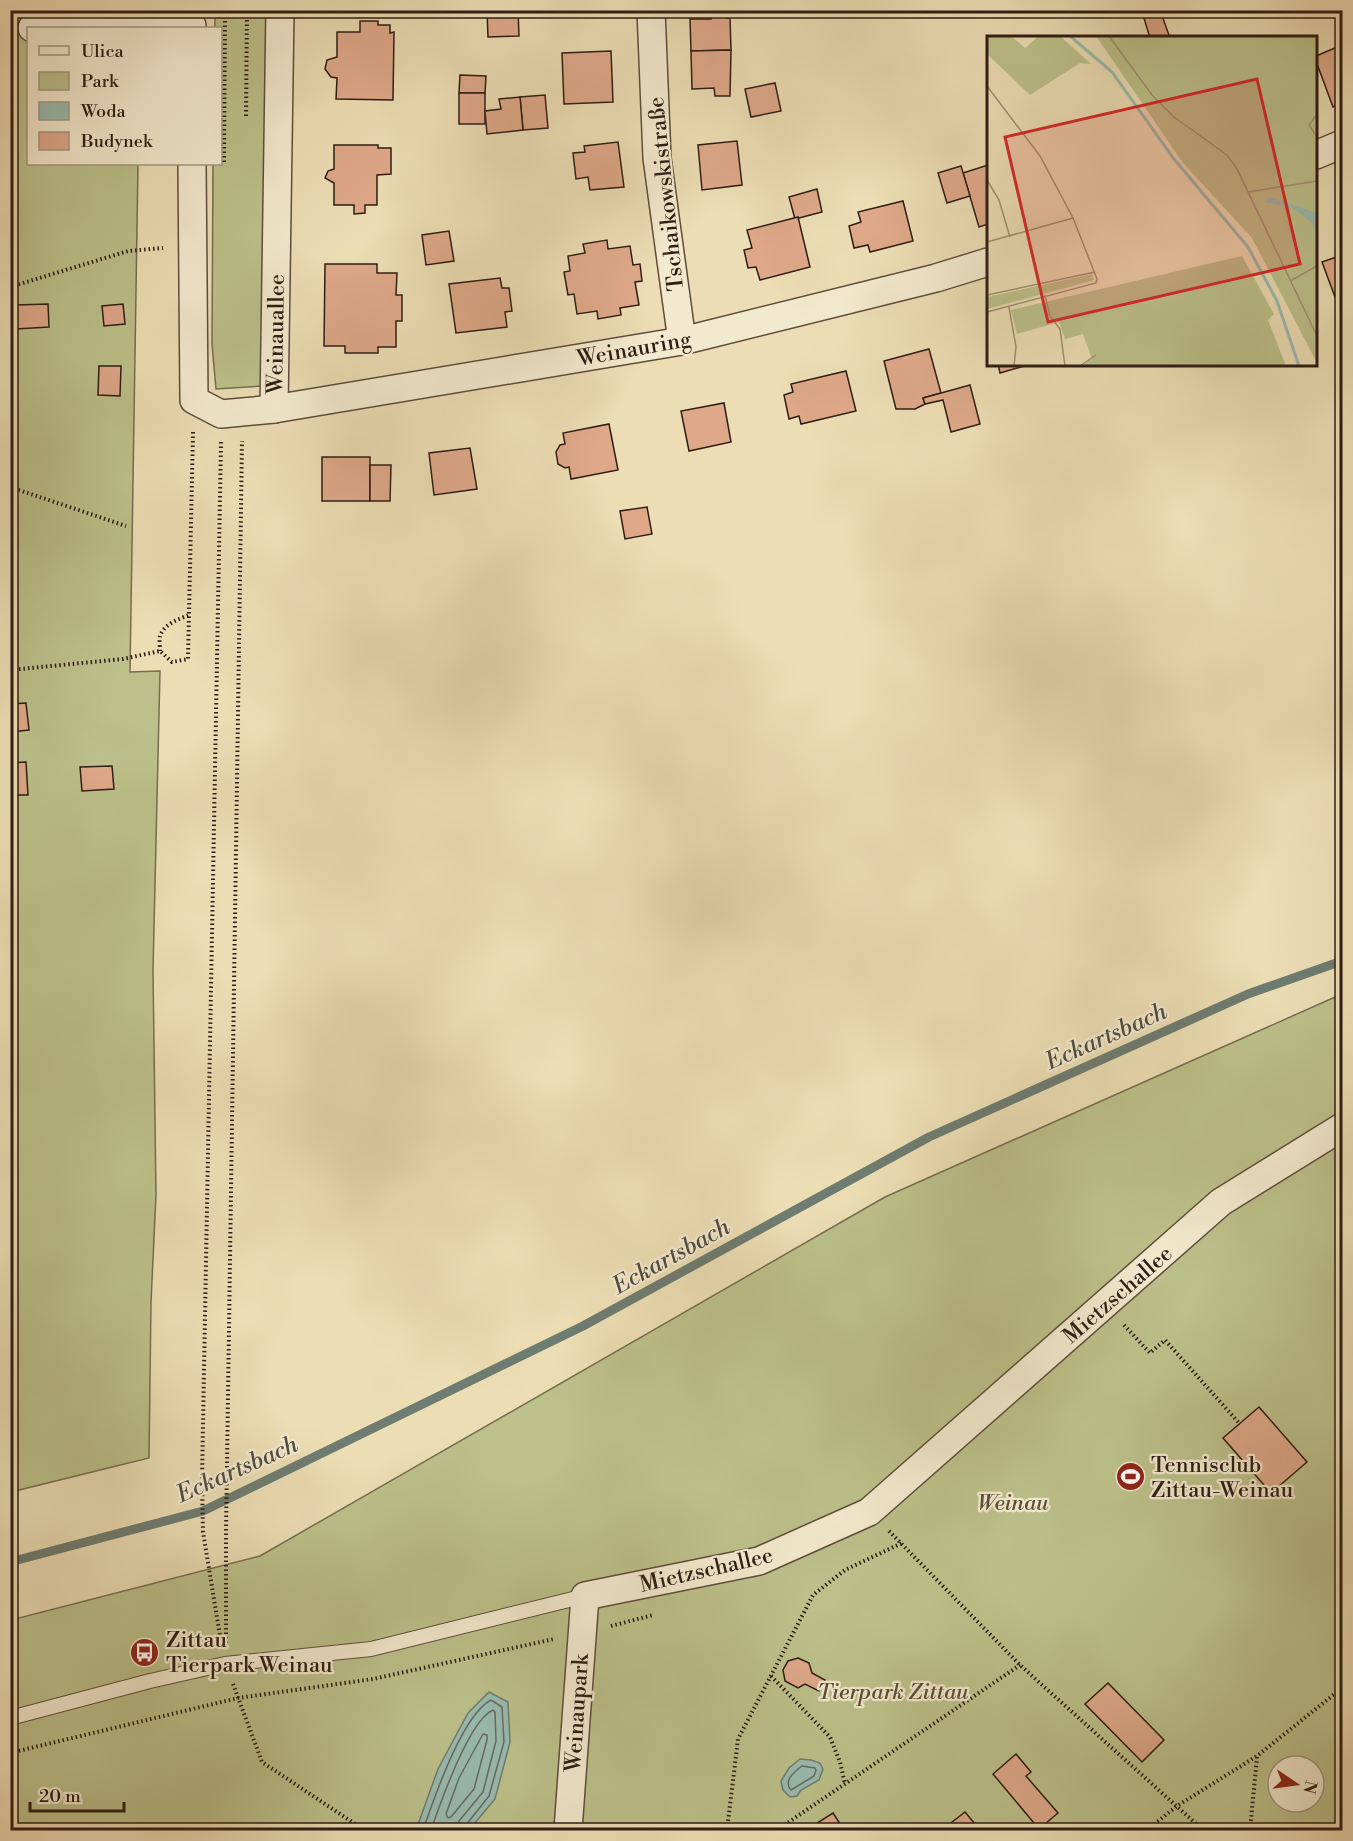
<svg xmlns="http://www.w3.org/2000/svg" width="1353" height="1841" viewBox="0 0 1353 1841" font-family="'Libre Bodoni',serif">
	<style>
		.green { fill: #bcc08a; stroke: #756e4f; stroke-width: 1.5; fill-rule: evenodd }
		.water { fill: #99bbaf; stroke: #6e7c71; stroke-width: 1.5 }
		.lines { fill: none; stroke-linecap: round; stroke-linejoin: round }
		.shore { stroke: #646c62; stroke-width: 1.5 }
		.stream { stroke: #6e7c71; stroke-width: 9 }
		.building { fill: #dea889; stroke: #2e1d14; stroke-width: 1.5 }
		.service-casing { stroke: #5e4d3c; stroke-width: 16 }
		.minor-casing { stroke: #5e4d3c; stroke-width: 30 }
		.path { stroke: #2e1d14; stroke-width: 4; stroke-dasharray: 1.5 3; stroke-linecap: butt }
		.service { stroke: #f3e9ce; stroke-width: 14 }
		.minor { stroke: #f3e9ce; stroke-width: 27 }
		.labels { text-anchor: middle; stroke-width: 4.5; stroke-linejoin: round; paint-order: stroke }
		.street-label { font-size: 22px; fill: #2e1d14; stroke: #f3e9ce }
		.poi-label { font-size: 22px; fill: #2e1d14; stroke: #f3e9ce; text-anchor: start }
		.park-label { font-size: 22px; font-style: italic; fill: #594e37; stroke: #f3e9ce }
		.water-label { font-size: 24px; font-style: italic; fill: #4e4c42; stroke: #f3e9ce }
		.inset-river { fill: none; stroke: #99bbaf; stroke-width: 3 }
		.inset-road { fill: none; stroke: #a09074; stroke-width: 1.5 }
		.view { fill: #d62828; fill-opacity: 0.15; stroke: #d62828; stroke-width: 3 }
		.inset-edge { fill: none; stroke: #2e1d14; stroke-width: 3 }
	</style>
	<rect width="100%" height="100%" fill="#ecddb4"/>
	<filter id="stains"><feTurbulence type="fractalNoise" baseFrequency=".00333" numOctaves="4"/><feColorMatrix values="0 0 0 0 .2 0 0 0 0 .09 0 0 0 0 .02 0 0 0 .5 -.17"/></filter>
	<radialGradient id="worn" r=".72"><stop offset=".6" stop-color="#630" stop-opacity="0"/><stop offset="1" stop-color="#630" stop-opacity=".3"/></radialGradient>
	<g class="green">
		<path d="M10 11H140V28H28V164H138L130 672 160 671 153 970 156 1195 151 1302 149 1458 11 1492Z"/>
		<path d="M215 11H269L263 386 216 389 212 344 213 164H220V28H215Z"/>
		<path d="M1342 994V1830H11V1620L260 1556 885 1197ZM1278 1766H1314V1802H1278Z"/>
	</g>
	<g class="water">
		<path d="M489 1692 508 1702 510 1742 495 1799 469 1830H416L438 1769 468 1713Z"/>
		<path d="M800 1759 811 1760 820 1763 823 1769 819 1780 801 1790 797 1796 790 1797 783 1790 781 1781 789 1768Z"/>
	</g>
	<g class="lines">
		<g class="shore">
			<path d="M483 1734 487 1735V1740L474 1789 451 1817 448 1818 446 1814 459 1778Z"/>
			<path d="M802 1766 815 1768 816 1770 814 1776 791 1790C783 1781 794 1772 802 1766Z"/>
			<path d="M423 1830C434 1799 462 1715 491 1700L502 1707 504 1742 489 1796 466 1825 465 1830"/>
			<path d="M431 1830C440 1804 469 1720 493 1710L495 1712 496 1741 483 1792 459 1821 457 1830"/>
		</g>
		<path class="stream" d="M10 1562 203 1511 583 1326 929 1137 1248 994 1342 961"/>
	</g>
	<g class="building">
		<path d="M487 10H518L519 36 488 37Z"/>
		<path d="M710 10H726V18H730L731 50 691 51 690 19H711Z"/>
		<path d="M1156 10H1160L1170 38H1150L1143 15Z"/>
		<path d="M360 21H378V25H390V33L394 32 393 100 336 99 337 78 331 77 325 69 327 60 337 57V32H360Z"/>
		<path d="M1342 45V103L1333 107 1316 61V56Z"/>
		<path d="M731 50 730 96H715L714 88 692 89 691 51Z"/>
		<path d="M611 51 613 102 564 104 562 53Z"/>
		<path d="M460 75 486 76 485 93H459Z"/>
		<path d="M775 83 781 111 751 117 745 89Z"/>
		<rect x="459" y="93" width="26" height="31"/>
		<path d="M545 95 548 128 523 130 520 97Z"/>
		<path d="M520 97 523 130 487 134 485 111 501 109 499 99Z"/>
		<path d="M737 141 742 185 702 190 698 145Z"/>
		<path d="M618 142 624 187 590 190 588 177 576 179 573 153 585 152 584 146Z"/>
		<path d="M334 145H378V148H391V174L377 175V205H365V213L354 214V205H334V183L325 178 328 171 334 169Z"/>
		<path d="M988 165V224L979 227 963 173Z"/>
		<path d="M961 166 970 196 947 203 938 173Z"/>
		<path d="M817 189 822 212 795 219 789 197Z"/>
		<path d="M903 201 913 241 870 252 868 245 854 248 849 226 861 222 858 212Z"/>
		<path d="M798 217 810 267 760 280 756 267 748 268 744 250 752 248 747 230Z"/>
		<path d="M449 231 454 261 426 265 422 235Z"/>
		<path d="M607 240 608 249 630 246 633 265 640 264 642 281 635 282 639 305 620 308 621 315 598 319 597 311 577 314 574 294 568 295 564 272 570 271 568 256 585 253 583 244Z"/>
		<path d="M1342 255V294L1335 297 1322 262Z"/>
		<path d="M325 264H377V273H397L396 295H402V321H396V347H378V353H345V346H324Z"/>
		<path d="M500 278 502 288H509L512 311 505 312 507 327 456 333 449 284Z"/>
		<path d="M48 304 49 327 16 329 15 305Z"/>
		<path d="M123 304 125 324 104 326 102 306Z"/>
		<path d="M929 349 941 393 923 398 925 404 915 409H896L884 361Z"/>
		<path d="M998 364H1031L1000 373Z"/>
		<path d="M99 366H121L120 396 98 395Z"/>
		<path d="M846 371 856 411 801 424 799 416 789 419 784 395 793 392 791 384Z"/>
		<path d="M970 385 980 424 951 432 943 400 925 404 923 398Z"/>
		<path d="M724 403 731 442 689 451 681 411Z"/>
		<path d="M609 424 618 470 571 479 569 467 565 468 558 464 556 452 560 445 565 444 563 433Z"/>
		<path d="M470 448 477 489 434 495 429 453Z"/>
		<rect x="322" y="457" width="48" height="44"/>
		<path d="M370 465H391L390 501H370Z"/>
		<path d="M647 507 652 534 625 539 620 511Z"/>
		<path d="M10 623H14L15 651H10Z"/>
		<path d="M26 703 29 730 10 732V704Z"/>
		<path d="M26 762 28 795H10V763Z"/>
		<path d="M112 766 114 789 82 791 80 767Z"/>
		<path d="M1259 1407 1307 1462 1271 1493 1223 1438Z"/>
		<path d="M798 1658 809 1663 812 1673 825 1680 819 1691 805 1684 798 1688 785 1681 783 1670 788 1661Z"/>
		<path d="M1108 1683 1164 1740 1142 1762 1085 1704Z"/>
		<path d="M1016 1754 1031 1772 1026 1776 1058 1813 1039 1829 993 1774Z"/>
		<path d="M965 1812 980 1830H942Z"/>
		<path d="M833 1813 844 1830H806Z"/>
	</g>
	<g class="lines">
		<defs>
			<path id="service" d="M10 1718 150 1681 225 1664 371 1649 585 1596"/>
			<g id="minor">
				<path d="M651 10 657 158 682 341"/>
				<path d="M32 28 39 26 78 24 192 26"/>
				<path d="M1316 155 1342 144"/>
				<path d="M192 164 194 400 221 414 274 409 682 341 936 278 988 262"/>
				<path d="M274 409 280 10"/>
				<path d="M568 1830 585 1596 759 1561 869 1512 1221 1202 1342 1127"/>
			</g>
		</defs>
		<use href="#service" class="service-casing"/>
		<use href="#minor" class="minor-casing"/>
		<g class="path">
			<path d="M246 116 247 10"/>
			<path d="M224 162 225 10"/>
			<path d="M10 287 128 251 163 248"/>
			<path d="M221 442 202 1480 203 1532 221 1642"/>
			<path d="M10 487 126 526"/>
			<path d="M160 651C160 647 159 640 160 636 164 624 179 619 189 615"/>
			<path d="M10 670 123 659 160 651 172 662 188 659 193 432"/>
			<path d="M1124 1325 1150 1353 1165 1340 1240 1424"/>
			<path d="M889 1531 1020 1665 1203 1830"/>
			<path d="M611 1626 653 1615"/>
			<path d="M226 1643V1532L242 441"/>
			<path d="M771 1676 830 1737 840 1762 845 1784"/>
			<path d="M233 1684 262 1762 364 1830"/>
			<path d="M10 1753 238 1698 373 1679 554 1639"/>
			<path d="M727 1830 738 1739 813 1595 845 1570 902 1543"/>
			<path d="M777 1830 1020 1665"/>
			<path d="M1147 1830 1177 1806 1257 1756 1342 1688"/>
			<path d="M1250 1830 1257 1757"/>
		</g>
		<use href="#service" class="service"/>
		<use href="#minor" class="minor"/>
	</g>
	<defs>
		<symbol id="stadium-disc" viewBox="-11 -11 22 22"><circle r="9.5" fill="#8f2418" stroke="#f3e9ce"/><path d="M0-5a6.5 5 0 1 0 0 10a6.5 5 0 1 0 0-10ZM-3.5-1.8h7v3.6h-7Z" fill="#fff"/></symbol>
		<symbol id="bus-disc" viewBox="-11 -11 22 22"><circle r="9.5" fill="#8f2418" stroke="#f3e9ce"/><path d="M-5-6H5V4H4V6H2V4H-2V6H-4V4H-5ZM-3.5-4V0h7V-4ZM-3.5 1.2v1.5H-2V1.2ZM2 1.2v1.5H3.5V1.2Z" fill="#fff"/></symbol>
	</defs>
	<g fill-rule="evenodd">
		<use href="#stadium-disc" x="1114" y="1460" width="33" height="33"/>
		<use href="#bus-disc" x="128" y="1636" width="33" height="33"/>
	</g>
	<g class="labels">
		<g class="street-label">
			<text transform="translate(665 194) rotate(-96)" y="8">Tschaikowskistraße</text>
			<text transform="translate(275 334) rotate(-89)" y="8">Weinauallee</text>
			<text transform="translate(634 348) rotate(-10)" y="8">Weinauring</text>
			<text transform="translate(1117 1294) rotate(-41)" y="8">Mietzschallee</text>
			<text transform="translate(706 1569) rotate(-13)" y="8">Mietzschallee</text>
			<text transform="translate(576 1713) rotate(-86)" y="8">Weinaupark</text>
		</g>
		<g class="poi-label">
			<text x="1151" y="1472">Tennisclub<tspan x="1151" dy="25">Zittau-Weinau</tspan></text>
			<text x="166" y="1647">Zittau<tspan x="166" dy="25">Tierpark Weinau</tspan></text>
		</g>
		<g class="park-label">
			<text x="1013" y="1510">Weinau</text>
			<text x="893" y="1699">Tierpark Zittau</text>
		</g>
		<g class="water-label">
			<text transform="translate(1106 1036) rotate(-24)" y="8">Eckartsbach</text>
			<text transform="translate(671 1256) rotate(-29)" y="8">Eckartsbach</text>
			<text transform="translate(237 1469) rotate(-24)" y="8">Eckartsbach</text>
		</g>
	</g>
	<g transform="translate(987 36)">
		<rect width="330" height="330" fill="#ecddb4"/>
		<path d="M0 0H24L38 12 52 0H73L104 28 93 27 43 59 0 18ZM109 0H330V327L265 202 196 127ZM255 220 287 278 281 284 299 330H95L105 323 96 298 78 303 72 286 30 298 24 274ZM105 238 107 244 101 246 0 273V261Z" fill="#bcc08a"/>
		<path d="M283 161 330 177V200L325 187 306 172 277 166Z" fill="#99bbaf"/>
		<path class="inset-river" d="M83 0 125 36 187 123 261 211 290 265 312 330"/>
		<path class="inset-road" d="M122 0 165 59 187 81 240 119 250 133 330 300M0 50 53 120 86 182 110 243 109 247 0 276M330 78 322 89 330 101M0 144 12 164 23 201M261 156 330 145M0 206 86 182M303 245 330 230M0 259 108 236M58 259 63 280 73 293 78 330M22 271 29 311 27 330M93 330 109 319"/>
		<path class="view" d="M270 43 313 228 61 286 18 101Z"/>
		<rect width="330" height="330" class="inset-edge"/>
	</g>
	<rect width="1353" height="1841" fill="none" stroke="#ecddb4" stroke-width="36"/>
	<rect x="12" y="12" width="1329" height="1817" fill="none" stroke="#2e1d14" stroke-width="3"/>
	<rect x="18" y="18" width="1317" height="1805" fill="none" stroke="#2e1d14" stroke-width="1.5"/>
	<rect x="27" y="27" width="195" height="138" fill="#f3e9ce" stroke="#a49784" stroke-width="1.5"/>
	<rect x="39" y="46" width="30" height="9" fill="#f3e9ce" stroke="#a49784" stroke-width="1.5"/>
	<text x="81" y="57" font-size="18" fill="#2e1d14">Ulica</text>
	<rect x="39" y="72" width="30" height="18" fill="#bcc08a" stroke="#a49784" stroke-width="1.5"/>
	<text x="81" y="87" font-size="18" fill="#2e1d14">Park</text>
	<rect x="39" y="102" width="30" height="18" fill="#99bbaf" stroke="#a49784" stroke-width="1.5"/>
	<text x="81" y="117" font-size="18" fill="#2e1d14">Woda</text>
	<rect x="39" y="132" width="30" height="18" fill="#dea889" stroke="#a49784" stroke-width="1.5"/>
	<text x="81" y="147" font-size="18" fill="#2e1d14">Budynek</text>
	<g transform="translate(1296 1784) rotate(103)"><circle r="28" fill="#f3e9ce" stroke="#a49784" stroke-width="1.5"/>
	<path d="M0-4.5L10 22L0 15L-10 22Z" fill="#8f2418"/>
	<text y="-9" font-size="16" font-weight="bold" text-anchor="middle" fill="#2e1d14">N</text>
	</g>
	<path d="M30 1802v9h94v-9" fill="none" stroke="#2e1d14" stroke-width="3"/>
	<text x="39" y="1802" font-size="18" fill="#2e1d14" stroke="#f3e9ce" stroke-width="4.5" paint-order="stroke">20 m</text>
	<rect width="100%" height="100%" filter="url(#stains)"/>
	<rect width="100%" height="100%" fill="url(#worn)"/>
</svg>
